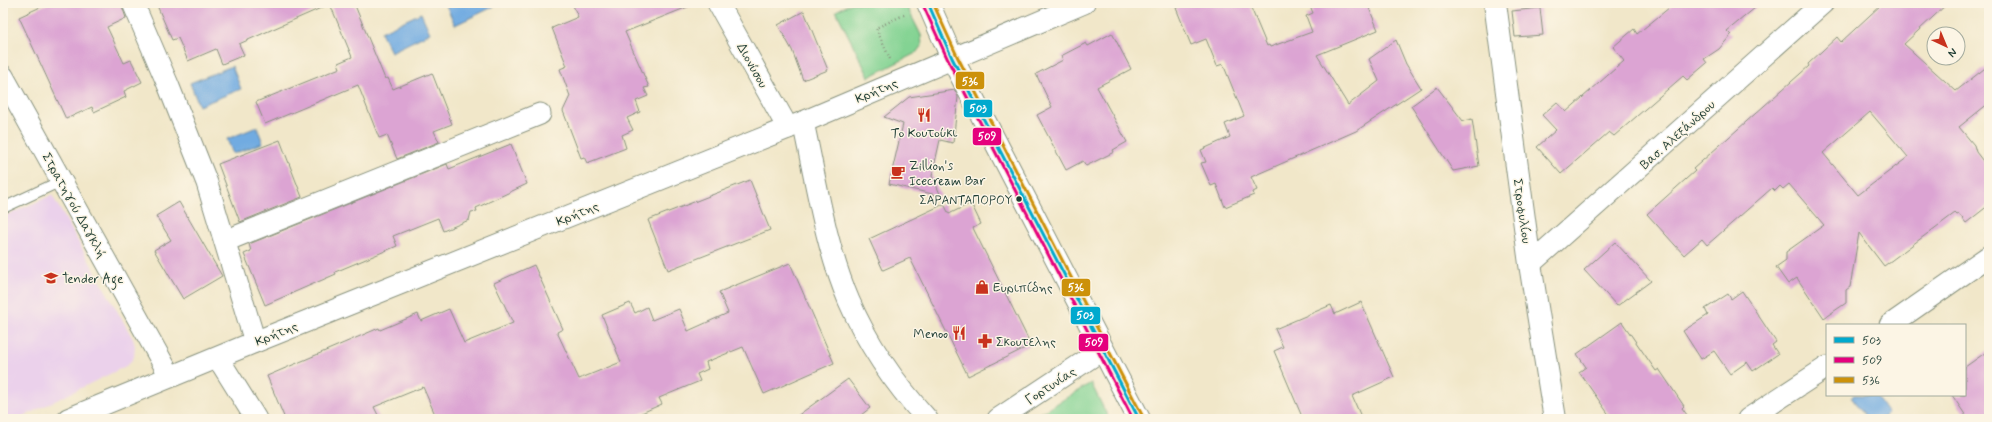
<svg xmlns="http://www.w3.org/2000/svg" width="1992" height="422" viewBox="0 0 1992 422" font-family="Mynerve,sans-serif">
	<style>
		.built { fill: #ebd1eb }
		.green { fill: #83d393; stroke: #518864 }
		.water { fill: #71abe1; stroke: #48748a }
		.building { fill: #dca4d3; fill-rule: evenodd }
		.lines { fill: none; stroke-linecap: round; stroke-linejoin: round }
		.lane-casing { stroke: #88927e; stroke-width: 12 }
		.street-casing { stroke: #88927e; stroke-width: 23 }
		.secondary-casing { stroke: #88927e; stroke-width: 24 }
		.primary-casing { stroke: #88927e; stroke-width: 24 }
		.path { stroke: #88927e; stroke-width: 2.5; stroke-dasharray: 1 3; stroke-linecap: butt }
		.lane { stroke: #fff; stroke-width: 10 }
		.street { stroke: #fff; stroke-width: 21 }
		.secondary { stroke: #fff; stroke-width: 22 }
		.primary { stroke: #fff; stroke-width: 22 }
		.bus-1-casing { stroke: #fcf5e5; stroke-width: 6 }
		.bus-2-casing { stroke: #fcf5e5; stroke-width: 6 }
		.bus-3-casing { stroke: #fcf5e5; stroke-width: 6 }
		.bus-1 { stroke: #00a9ce; stroke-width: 3 }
		.bus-2 { stroke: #e5007d; stroke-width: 3 }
		.bus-3 { stroke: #cc910a; stroke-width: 3 }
		.bus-dot { fill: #1f3d34; stroke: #fcf5e5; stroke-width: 1.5 }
		.labels { text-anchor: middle; stroke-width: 3; stroke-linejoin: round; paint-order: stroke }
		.bus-label { font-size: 12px; fill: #1f3d34; stroke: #fcf5e5; text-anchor: end }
		.street-label { font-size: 13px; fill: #1f3d34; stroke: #fcf5e5 }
		.poi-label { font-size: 13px; fill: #1f3d34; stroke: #fcf5e5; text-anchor: start }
		.line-badge { stroke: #fcf5e5; stroke-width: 1.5 }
		.badge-label { font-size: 11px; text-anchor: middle; font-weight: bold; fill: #fff }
	</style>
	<rect width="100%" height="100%" fill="#fcf5e5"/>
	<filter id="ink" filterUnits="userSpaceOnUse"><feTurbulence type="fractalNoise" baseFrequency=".025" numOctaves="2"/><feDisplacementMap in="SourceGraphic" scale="8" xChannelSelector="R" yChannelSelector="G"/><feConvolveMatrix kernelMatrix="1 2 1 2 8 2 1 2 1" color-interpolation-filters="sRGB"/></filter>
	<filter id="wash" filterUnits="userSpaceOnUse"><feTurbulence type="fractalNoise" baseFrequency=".012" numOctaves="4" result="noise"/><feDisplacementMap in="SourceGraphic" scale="16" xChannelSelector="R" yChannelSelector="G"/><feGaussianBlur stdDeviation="0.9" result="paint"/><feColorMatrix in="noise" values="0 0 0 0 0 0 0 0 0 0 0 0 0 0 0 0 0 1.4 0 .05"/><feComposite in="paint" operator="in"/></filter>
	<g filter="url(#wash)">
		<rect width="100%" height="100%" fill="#f1e7c9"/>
		<path class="built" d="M52 195 133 339 135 346 134 357 128 365 18 419H3V217Z"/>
		<g class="green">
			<path d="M852 3H905L921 35 922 45 916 53 869 77 836 11Z"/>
			<path d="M1091 383 1109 419H1031Z"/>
		</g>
		<g class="water">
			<path d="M445 3H491L493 7 455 25Z"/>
			<path d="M421 13 430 33 391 52 381 32Z"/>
			<path d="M232 66 241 89 199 106 190 83Z"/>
			<path d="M257 127 263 143 233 154 227 139Z"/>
			<path d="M1854 395H1875L1888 414 1885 416V419H1867L1851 397Z"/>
		</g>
		<g id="blocks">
			<g class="building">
				<path d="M49 3H121L126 18 107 27 124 63 131 60 142 82 124 91 126 97 94 112 92 107 66 119 19 17Z"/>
				<path d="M146 3H354L385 79 388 78 393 89 432 73 452 124 434 131 439 142 397 159 387 135 379 138 358 85 265 124 256 102 340 68 338 63 352 57 330 4 239 44 244 55 222 64 216 49 188 61 178 38 172 40 156 3 148 7Z"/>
				<path d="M572 3 695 4 625 32 649 87 644 88 648 96 636 101 640 112 627 118 633 130 622 135 626 148 587 163 584 157 581 158 563 111 570 96 560 69 567 66 552 28 578 17Z"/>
				<path d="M1188 3H1249L1267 46 1269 45 1270 47 1312 32 1306 16 1313 13 1309 3H1367L1378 30 1317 55 1348 105 1379 81 1369 59 1396 40 1406 64 1421 88 1356 131 1251 177 1257 190 1253 192 1254 195 1225 207 1216 184 1211 186 1201 163 1206 162 1201 150 1230 137 1225 124 1244 116 1223 64 1217 66 1206 39 1191 45 1176 8Z"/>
				<path d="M1675 3H1761L1727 31 1731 35 1719 49 1704 59 1707 63 1687 80 1683 76 1614 136 1609 132 1561 174 1537 147 1556 130 1542 115 1557 102 1566 112 1624 61 1613 47 1634 29 1637 34Z"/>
				<path d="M1883 3H1948L1904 44 1956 91 1989 65V103L1959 127 1974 145 1976 152 1989 169V205L1966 223 1959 214 1957 215 1955 213 1884 266 1859 233 1850 287 1846 290V303L1824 318 1797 278 1788 284 1776 267 1786 260V252L1824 225 1789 184 1783 189 1780 186 1775 191 1772 188 1707 245 1702 239 1684 255 1647 214 1695 171 1693 169 1809 66 1808 64 1837 37 1841 42ZM1870 112 1908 157 1858 195 1823 153Z"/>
				<path d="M1540 8 1543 35 1515 37 1512 11Z"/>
				<path d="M804 11 828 70 803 80 792 50 778 25Z"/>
				<path d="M1112 33 1131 69 1097 87 1127 142 1113 150 1114 152 1086 166 1083 161 1066 170 1037 115 1052 107 1036 74 1063 60 1061 56 1086 43 1088 46Z"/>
				<path d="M1437 87 1463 121 1472 119 1479 166 1453 171 1411 106Z"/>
				<path d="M955 90 958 97 953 143 940 140 932 176 941 196 889 184 903 124 884 117 909 97Z"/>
				<path d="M280 140 302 197 240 222 218 164Z"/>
				<path d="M511 144 527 184 476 208 477 211 471 212 469 220 443 231 438 218 393 236 397 246 335 272 336 274 265 305 244 254 251 251 249 244 447 164 449 169Z"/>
				<path d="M750 180 770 230 668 270 648 220Z"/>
				<path d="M179 202 222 276 183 299 154 250 171 240 156 216Z"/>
				<path d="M971 203 981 224 973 228 1031 345 968 376 910 258 883 270 869 239 944 204 949 214Z"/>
				<path d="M1615 242 1651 281 1617 306 1584 270Z"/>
				<path d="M790 263 834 363 764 394 743 347 706 362 708 369 697 374 700 381 659 398 662 404 628 419H437L423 387 374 407 380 419H285L267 376 379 328 380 330 418 314 421 321 449 309 464 343 513 323 494 283 534 265 563 329 557 332 579 379 621 362 602 315 630 303 635 313 647 307 652 320 679 309 688 331 728 313 719 292Z"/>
				<path d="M1742 291 1776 342 1772 345 1778 354 1753 371 1747 362 1730 374 1714 351 1701 359 1683 331 1708 315 1705 309 1728 294 1731 299Z"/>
				<path d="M1361 302 1394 377 1352 396 1362 419H1303L1274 351 1283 347 1275 329 1331 305 1335 314Z"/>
				<path d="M1622 322 1656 371 1659 369 1684 406 1682 408 1690 419H1612L1579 372 1586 367 1577 354Z"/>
				<path d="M1989 350V419H1968L1952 395H1965V367Z"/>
				<path d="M848 379 870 408 856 419H793Z"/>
			</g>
		</g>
	</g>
	<g filter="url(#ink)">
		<use href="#blocks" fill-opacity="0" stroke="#88927e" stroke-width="1"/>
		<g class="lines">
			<defs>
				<path id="lane" d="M3 208 61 181"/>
				<g id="street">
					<path d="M133 3 169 87 207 183 255 342"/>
					<path d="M718 3 788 128"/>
					<path d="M3 76 170 376"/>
					<path d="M803 122C816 181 825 245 849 301 868 345 895 384 927 419"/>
					<path d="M225 241 540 114"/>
					<path d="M1530 264 1823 3"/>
					<path d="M1890 325 1989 256"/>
					<path d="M218 358 256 419"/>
					<path d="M68 419 255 342 803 122 1084 3"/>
					<path d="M998 419 1102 350"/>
					<path d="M1748 419 1827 367"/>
				</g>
				<path id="secondary" d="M1495 3 1530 264 1555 419"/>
				<path id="primary" d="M928 3 952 58 1139 419"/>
			</defs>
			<use href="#lane" class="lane-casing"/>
			<use href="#street" class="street-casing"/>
			<use href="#secondary" class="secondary-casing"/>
			<use href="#primary" class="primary-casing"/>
			<path class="path" d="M890 59 876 28 906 14"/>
			<use href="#lane" class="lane"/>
			<use href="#street" class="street"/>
			<use href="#secondary" class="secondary"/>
			<use href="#primary" class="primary"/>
			<defs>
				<path id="bus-1" d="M928 3 952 58 1139 419"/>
				<path id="bus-2" d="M923 5 948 60 1133 419"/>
				<path id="bus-3" d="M933 3 957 56 1143 417"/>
			</defs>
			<use href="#bus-1" class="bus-1-casing"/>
			<use href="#bus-2" class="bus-2-casing"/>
			<use href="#bus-3" class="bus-3-casing"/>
			<use href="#bus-1" class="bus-1"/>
			<use href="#bus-2" class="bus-2"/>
			<use href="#bus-3" class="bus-3"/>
		</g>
	</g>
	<defs>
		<symbol id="restaurant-bare" viewBox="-9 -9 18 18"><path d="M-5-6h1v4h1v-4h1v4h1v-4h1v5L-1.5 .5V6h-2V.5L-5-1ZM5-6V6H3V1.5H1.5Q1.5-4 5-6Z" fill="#c8321e" stroke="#fcf5e5" stroke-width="2.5" paint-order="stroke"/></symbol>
		<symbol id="cafe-bare" viewBox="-9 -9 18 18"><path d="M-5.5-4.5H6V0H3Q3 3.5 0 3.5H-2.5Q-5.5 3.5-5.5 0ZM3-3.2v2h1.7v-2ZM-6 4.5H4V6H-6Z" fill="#c8321e" stroke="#fcf5e5" stroke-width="2.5" paint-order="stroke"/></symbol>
		<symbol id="school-bare" viewBox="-9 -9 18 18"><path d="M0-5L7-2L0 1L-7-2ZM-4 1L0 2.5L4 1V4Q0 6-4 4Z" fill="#c8321e" stroke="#fcf5e5" stroke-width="2.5" paint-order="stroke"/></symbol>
		<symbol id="shop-bare" viewBox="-9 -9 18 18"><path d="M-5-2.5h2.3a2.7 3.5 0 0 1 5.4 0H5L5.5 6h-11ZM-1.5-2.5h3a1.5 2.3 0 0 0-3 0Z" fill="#c8321e" stroke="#fcf5e5" stroke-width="2.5" paint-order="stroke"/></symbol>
		<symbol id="pharmacy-bare" viewBox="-9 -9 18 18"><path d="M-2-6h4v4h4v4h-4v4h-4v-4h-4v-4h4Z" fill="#c8321e" stroke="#fcf5e5" stroke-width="2.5" paint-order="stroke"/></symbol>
	</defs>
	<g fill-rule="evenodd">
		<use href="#restaurant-bare" x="914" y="105" width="20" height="20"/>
		<use href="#cafe-bare" x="888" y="162" width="20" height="20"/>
		<use href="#school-bare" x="41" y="268" width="20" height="20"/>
		<use href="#shop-bare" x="972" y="277" width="20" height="20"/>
		<use href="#restaurant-bare" x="949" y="323" width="20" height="20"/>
		<use href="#pharmacy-bare" x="975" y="331" width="20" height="20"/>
	</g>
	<circle class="bus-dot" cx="1019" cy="199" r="3.5"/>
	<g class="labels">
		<g class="bus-label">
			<text x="1012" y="204">ΣΑΡΑΝΤΑΠΟΡΟΥ</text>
		</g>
		<g class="street-label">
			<text transform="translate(753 65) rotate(61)" y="5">Διονύσου</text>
			<text transform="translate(876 90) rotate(-23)" y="5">Κρήτης</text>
			<text transform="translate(1677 134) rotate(-42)" y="5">Βασ. Αλεξάνδρου</text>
			<text transform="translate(75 205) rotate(61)" y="5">Στρατηγού Δαγκλή</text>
			<text transform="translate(1523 211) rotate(82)" y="5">Στροφυλίου</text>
			<text transform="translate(577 213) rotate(-22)" y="5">Κρήτης</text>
			<text transform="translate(276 333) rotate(-22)" y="5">Κρήτης</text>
			<text transform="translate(1050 385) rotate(-33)" y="5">Γορτυνίας</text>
		</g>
		<g class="poi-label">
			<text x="924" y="137" text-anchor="middle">Το Κουτούκι</text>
			<text x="909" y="170">Zillion's<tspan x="909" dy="15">Icecream Bar</tspan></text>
			<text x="62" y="283">Tender Age</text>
			<text x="993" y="292">Ευριπίδης</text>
			<text x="948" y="338" text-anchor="end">Menoo</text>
			<text x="996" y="346">Σκουτελης</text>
		</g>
	</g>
	<g class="line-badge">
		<rect x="955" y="71" width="30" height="19" rx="4" fill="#cc910a"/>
		<rect x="963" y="99" width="30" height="19" rx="4" fill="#00a9ce"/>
		<rect x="972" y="127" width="30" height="19" rx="4" fill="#e5007d"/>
		<rect x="1061" y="278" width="30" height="19" rx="4" fill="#cc910a"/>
		<rect x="1070" y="306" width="31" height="19" rx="4" fill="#00a9ce"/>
		<rect x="1078" y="333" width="31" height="19" rx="4" fill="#e5007d"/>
	</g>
	<g class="badge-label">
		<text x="970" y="85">536</text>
		<text x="978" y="112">503</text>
		<text x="987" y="140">509</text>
		<text x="1076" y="291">536</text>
		<text x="1085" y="319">503</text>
		<text x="1094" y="346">509</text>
	</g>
	<rect width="1992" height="422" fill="none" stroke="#fcf5e5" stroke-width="16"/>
	<rect x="1826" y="324" width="140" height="72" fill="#fcf5e5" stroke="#a4ab9e"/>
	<rect x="1834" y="337" width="20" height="6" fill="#00a9ce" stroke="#a4ab9e"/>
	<text x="1862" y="344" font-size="12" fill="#1f3d34">503</text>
	<rect x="1834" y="357" width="20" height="6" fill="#e5007d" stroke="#a4ab9e"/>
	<text x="1862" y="364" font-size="12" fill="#1f3d34">509</text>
	<rect x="1834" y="377" width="20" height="6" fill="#cc910a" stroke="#a4ab9e"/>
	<text x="1862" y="384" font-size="12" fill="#1f3d34">536</text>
	<g transform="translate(1946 46) rotate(136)"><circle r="19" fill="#fcf5e5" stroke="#a4ab9e"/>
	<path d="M0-3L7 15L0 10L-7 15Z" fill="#c8321e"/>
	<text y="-6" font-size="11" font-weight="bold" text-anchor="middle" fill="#1f3d34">N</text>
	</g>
</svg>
